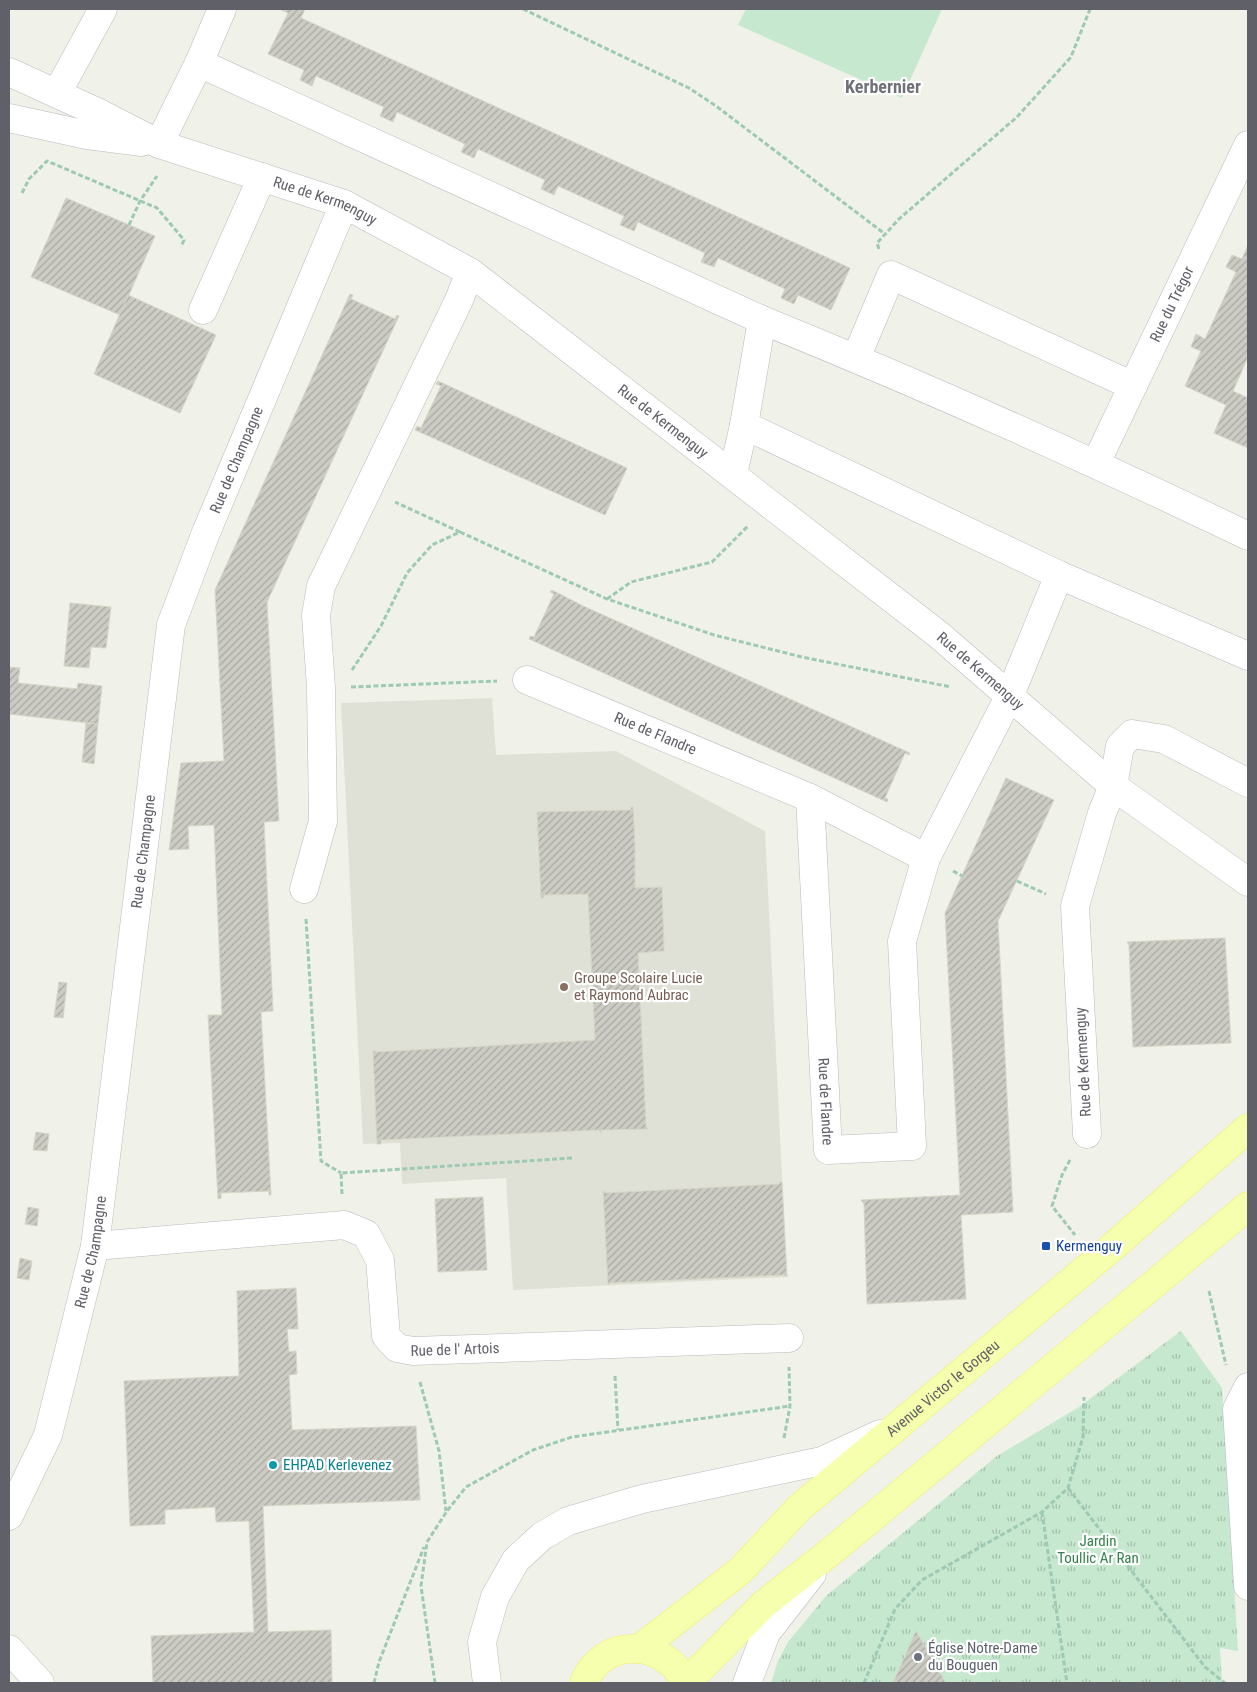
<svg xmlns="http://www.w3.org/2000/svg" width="1257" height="1692" viewBox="0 0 1257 1692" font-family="'Roboto Condensed',sans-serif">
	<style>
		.education { fill: #e0e1d6 }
		.park { fill: url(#park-tufts) }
		.pitch { fill: #c5e8ce }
		.building { fill: url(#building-hatch); stroke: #d6d5c6 }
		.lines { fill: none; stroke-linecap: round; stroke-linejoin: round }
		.minor-casing { stroke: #babac1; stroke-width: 29 }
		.major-casing { stroke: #f2f160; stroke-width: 29 }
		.path { stroke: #9ec9b5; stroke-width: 3; stroke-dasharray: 5 2.5; stroke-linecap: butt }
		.minor { stroke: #fff; stroke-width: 28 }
		.major { stroke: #f6ffae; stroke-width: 28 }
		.education-dot { fill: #8d6e63; stroke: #fff; stroke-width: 2 }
		.transit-dot { fill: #1a4fb4; stroke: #fff; stroke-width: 2 }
		.culture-dot { fill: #0f9aa8; stroke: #fff; stroke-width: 2 }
		.worship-dot { fill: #6b7280; stroke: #fff; stroke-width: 2 }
		.labels { text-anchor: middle; stroke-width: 4.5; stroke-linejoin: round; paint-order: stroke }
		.street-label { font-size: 15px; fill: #5f6068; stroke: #fff }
		.education-label { font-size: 15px; fill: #785e54; stroke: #fff; text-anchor: start }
		.transit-label { font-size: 15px; fill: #164399; stroke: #fff; text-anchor: start }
		.culture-label { font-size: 15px; fill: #0d838f; stroke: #fff; text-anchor: start }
		.park-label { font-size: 15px; fill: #34824c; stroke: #fff }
		.worship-label { font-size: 15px; fill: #5b616d; stroke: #fff; text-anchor: start }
		.quarter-label { font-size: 18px; font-weight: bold; fill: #70727a; stroke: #fff }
	</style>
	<defs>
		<pattern id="park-tufts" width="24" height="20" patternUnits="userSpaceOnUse" patternTransform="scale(1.25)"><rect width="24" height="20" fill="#c5e8ce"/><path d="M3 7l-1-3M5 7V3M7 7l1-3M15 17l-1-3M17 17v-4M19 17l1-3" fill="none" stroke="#a3bfab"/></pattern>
		<pattern id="building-hatch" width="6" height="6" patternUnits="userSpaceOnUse" patternTransform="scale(1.25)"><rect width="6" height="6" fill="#ccccc4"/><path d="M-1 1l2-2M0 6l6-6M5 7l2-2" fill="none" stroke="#a9a9a3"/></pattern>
	</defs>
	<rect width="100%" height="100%" fill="#f0f1e8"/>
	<path class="education" d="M492 698 496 755 616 751 765 831 787 1277 513 1290 506 1178 402 1184 400 1143 363 1144 341 703Z"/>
	<path class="park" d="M1181 1331 1222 1388 1238 1651 1220 1648 1222 1683H771L778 1661 788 1642 826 1596 997 1456 1079 1407Z"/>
	<path class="pitch" d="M746 9H942L902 98 738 25Z"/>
	<g class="building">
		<path d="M279 9H305L301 18 850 268 831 310 798 295 794 304 781 298 785 289 718 258 714 267 701 262 705 253 638 222 634 231 620 225 624 216 558 186 554 195 541 189 545 180 478 149 474 158 461 152 465 144 397 112 393 122 380 116 384 107 316 76 312 86 300 80 304 70 268 54 288 13Z"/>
		<path d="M66 198 155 236 120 315 31 277Z"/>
		<path d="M1248 245V357L1233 391 1248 398V448L1214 433 1226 405 1185 386 1201 351 1191 347 1196 334 1205 339 1236 272 1226 267 1232 255 1242 259Z"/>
		<path d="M350 294 353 295 351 299 395 319 397 315 399 316 267 602 279 821 264 822 273 1011 261 1012 271 1195H269V1191L221 1193V1198L218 1199 208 1015H222L214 825 188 826 189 849 169 850 181 763 224 761 215 590Z"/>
		<path d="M128 295 216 335 180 413 94 374Z"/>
		<path d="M438 381 627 468 605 515 415 430 417 426 421 428 441 386 436 384Z"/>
		<path d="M552 590 581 605 910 753 909 755 905 753 885 798 888 799 887 802 529 639 530 636 534 637 554 594 550 592Z"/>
		<path d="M70 603 111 607 106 648 91 647 89 668 64 666Z"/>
		<path d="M9 667 20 668 18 683 77 689 78 683 102 686 98 724 9 714Z"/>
		<path d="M86 723 98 724 94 764 82 762Z"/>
		<path d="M1006 778 1054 800 998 921 1013 1212 961 1215 966 1299 867 1304 864 1204 861 1200 960 1195 945 913Z"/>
		<path d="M631 807H633L635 846V888L662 887 664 951 638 953 646 1126 648 1129 601 1130 602 1133 598 1130 381 1140V1144H377L373 1050 376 1052 595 1040 588 894 544 895 543 898H541L537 812 631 810Z"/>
		<path d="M1225 938 1231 1043 1133 1047 1129 945 1127 942Z"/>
		<path d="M59 982 67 983 63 1018 54 1017Z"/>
		<path d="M36 1132 49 1134 47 1151 33 1150Z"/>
		<path d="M779 1182H782L787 1277 784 1275 610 1283 608 1285 603 1190 606 1193 780 1184Z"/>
		<path d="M483 1197 487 1270 438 1272 435 1199Z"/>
		<path d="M28 1207 39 1209 37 1226 25 1224Z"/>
		<path d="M20 1258 32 1261 29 1280 17 1278Z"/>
		<path d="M296 1288 298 1329H287L289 1352 296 1351 297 1374 289 1375 292 1430 416 1426 420 1500 263 1506 268 1632 331 1630 332 1683H153L151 1636 254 1632 249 1521 216 1522 215 1507 165 1510V1524L130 1526 124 1381 239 1376 237 1291Z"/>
		<path d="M916 1631 946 1683H893Z"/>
	</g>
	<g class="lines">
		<defs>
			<g id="minor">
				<path d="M199 63 222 9"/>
				<path id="s1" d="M9 72 97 112 159 144 344 204 470 272 939 635 1113 786 1248 882"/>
				<path d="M57 93 103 9"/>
				<path d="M9 118 87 135 142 142"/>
				<path d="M159 144 199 63 762 320 744 425 1059 575 1248 656"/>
				<path d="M203 310 262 177"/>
				<path d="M762 320C927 387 1088 459 1248 536"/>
				<path d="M856 358 891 275 1133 386"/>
				<path id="s2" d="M1096 463 1248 145"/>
				<path d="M733 474 744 425"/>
				<path id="s3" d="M527 680 810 798 926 858"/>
				<path id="s4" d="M810 798 828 1150 912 1146 902 941 926 858 1010 695 1059 575"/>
				<path d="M304 889 323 821 321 688 316 615 321 586 459 300 470 272"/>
				<path d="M1087 1134 1075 906 1102 813 1113 786 1120 746 1132 734 1164 739 1248 783"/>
				<path id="s5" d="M95 1246 344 1225 366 1234 380 1260 386 1336 397 1348 413 1351 789 1338"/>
				<path d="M1248 1387 1237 1409 1248 1586"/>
				<path id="s6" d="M9 1516 48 1435 95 1246 171 625 205 535 344 204"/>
				<path d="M9 1649 40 1683"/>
				<path d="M487 1683 482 1642 495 1597 516 1560 542 1536 568 1521 642 1499 822 1461 880 1434"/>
				<path d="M747 1683 766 1633 812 1574"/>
			</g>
			<g id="major">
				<path id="s7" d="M639 1649 740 1571 799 1508 1109 1250 1248 1128"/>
				<path d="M584 1683C602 1636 667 1639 685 1683"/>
				<path d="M686 1683 763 1605 834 1549 1248 1206"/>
			</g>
		</defs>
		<use href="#minor" class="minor-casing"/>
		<use href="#major" class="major-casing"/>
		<g class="path">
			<path d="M523 9 689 88 716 106 885 234"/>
			<path d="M22 193 29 179 47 161 157 208 184 240 181 247"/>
			<path d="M129 225 140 201 157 176"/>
			<path d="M879 249 877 243 899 219 1017 117 1071 57 1090 9"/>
			<path d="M460 532 607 599 714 635 802 657 951 687"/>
			<path d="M607 599 631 582 712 562 748 526"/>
			<path d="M352 670 381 626 407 573 432 545 460 532 395 502"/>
			<path d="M351 687 497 681"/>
			<path d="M953 871 962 876"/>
			<path d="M1017 881 1046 894"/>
			<path d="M306 919 321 1161 341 1173"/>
			<path d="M1070 1160 1062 1175 1052 1206 1075 1235"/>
			<path d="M342 1194 341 1173 572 1158"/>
			<path d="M1209 1291 1226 1365"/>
			<path d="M615 1376 618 1430"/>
			<path d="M420 1382 439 1451 446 1511"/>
			<path d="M784 1438 790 1406 789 1367"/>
			<path d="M1068 1488 1205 1667 1225 1683"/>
			<path d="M1042 1512 1067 1683"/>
			<path d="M374 1683 379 1662 424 1547"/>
			<path d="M435 1683 421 1586 427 1542 447 1511 466 1487 533 1450 572 1437 790 1406"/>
			<path d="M864 1683 895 1609 922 1580 1042 1512 1068 1488 1083 1437 1084 1397"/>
		</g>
		<use href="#minor" class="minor"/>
		<use href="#major" class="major"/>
	</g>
	<circle class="education-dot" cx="564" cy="987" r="5"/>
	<rect class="transit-dot" x="1041" y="1241" width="10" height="10" rx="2.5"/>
	<circle class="culture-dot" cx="273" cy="1465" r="5"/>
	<circle class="worship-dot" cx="918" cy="1657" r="5"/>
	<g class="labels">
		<g class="street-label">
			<text dy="5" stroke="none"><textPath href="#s1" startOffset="342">Rue de Kermenguy</textPath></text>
			<text dy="5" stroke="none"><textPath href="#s2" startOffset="176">Rue du Trégor</textPath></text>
			<text dy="5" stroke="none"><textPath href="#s1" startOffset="748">Rue de Kermenguy</textPath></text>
			<text dy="5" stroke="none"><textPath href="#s6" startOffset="1088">Rue de Champagne</textPath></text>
			<text dy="5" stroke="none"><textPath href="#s1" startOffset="1152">Rue de Kermenguy</textPath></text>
			<text dy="5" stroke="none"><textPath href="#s3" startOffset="139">Rue de Flandre</textPath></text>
			<text dy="5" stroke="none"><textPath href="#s6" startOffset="682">Rue de Champagne</textPath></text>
			<text transform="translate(1083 1062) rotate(-93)" y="5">Rue de Kermenguy</text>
			<text dy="5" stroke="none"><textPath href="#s4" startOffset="304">Rue de Flandre</textPath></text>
			<text dy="5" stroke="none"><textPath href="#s6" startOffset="278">Rue de Champagne</textPath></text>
			<text dy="5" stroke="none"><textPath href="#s5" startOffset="454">Rue de l' Artois</textPath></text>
			<text dy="5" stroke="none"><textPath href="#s7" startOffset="401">Avenue Victor le Gorgeu</textPath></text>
		</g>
		<g class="education-label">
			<text x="574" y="983">Groupe Scolaire Lucie<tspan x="574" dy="17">et Raymond Aubrac</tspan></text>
		</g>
		<g class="transit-label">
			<text x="1056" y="1251">Kermenguy</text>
		</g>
		<g class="culture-label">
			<text x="283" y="1470">EHPAD Kerlevenez</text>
		</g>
		<g class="park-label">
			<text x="1098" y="1546">Jardin<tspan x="1098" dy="17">Toullic Ar Ran</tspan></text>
		</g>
		<g class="worship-label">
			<text x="928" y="1653">Église Notre-Dame<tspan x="928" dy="17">du Bouguen</tspan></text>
		</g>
		<g class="quarter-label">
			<text x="883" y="93">Kerbernier</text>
		</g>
	</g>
	<rect width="1257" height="1692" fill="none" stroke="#5f6068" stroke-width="20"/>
</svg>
